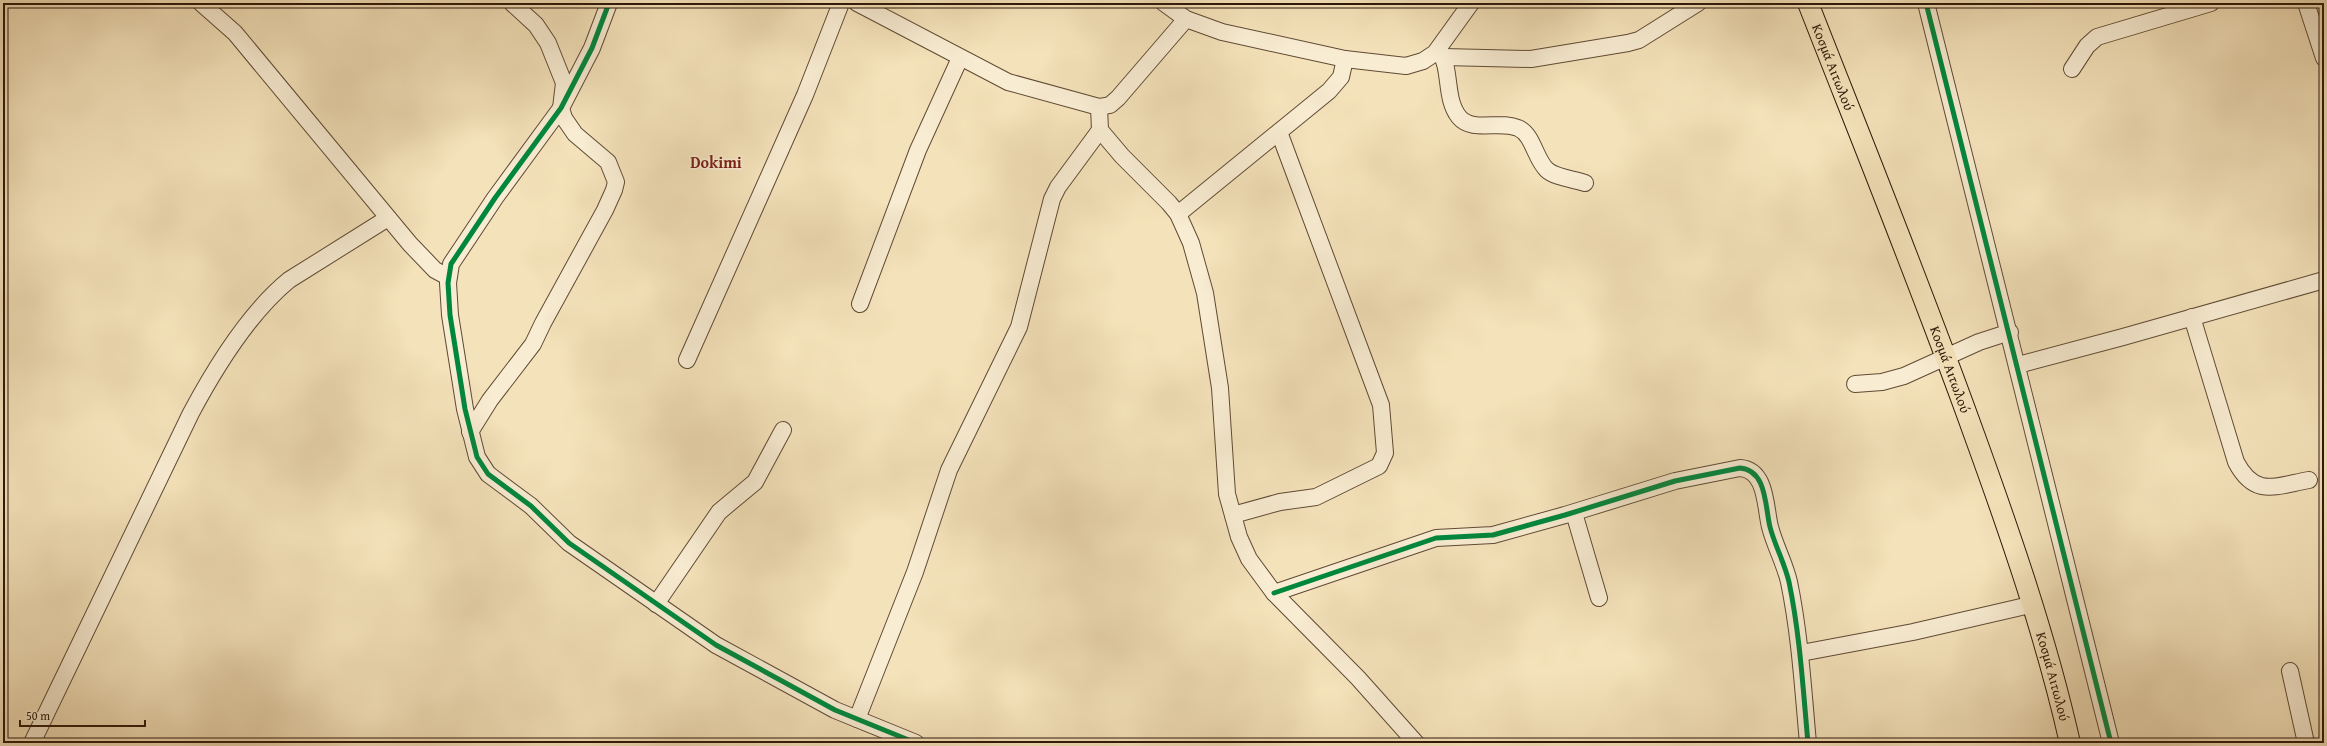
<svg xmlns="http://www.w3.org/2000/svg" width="2327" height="746" viewBox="0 0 2327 746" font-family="'Gentium Book Plus',serif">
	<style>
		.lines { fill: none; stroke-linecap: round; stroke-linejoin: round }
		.minor-casing { stroke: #604a34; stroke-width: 18 }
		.major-casing { stroke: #2e1708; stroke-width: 22 }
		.minor { stroke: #f8ecd2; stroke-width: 16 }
		.major { stroke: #f4e2ba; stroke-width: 20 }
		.cycleway-casing { stroke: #f8ecd2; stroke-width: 8 }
		.cycleway { stroke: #00873e; stroke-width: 5 }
		.labels { text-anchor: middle; stroke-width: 3; stroke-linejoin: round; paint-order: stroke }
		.street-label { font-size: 14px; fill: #2e1708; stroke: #f8ecd2 }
		.quarter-label { font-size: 16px; font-weight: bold; fill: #7a1f14; stroke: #f8ecd2 }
	</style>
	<rect width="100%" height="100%" fill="#f4e2ba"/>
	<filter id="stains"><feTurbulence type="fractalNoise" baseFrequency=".005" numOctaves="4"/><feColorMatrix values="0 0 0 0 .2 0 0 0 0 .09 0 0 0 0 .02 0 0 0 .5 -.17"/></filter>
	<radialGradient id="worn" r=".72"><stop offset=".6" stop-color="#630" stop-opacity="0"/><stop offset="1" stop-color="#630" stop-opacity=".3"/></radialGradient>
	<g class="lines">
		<defs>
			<g id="minor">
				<path d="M201 3 235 33 410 244 435 270 448 277"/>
				<path d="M609 3 592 48 561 108 495 198 451 264 448 283 450 315 465 409 477 457 488 474 531 506 569 543 716 645 835 710 916 743"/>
				<path d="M857 3 1008 82 1099 107 1110 105 1118 98 1186 19"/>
				<path d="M1164 3 1186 19 1222 32 1345 59 1406 66 1423 61 1435 53 1471 3"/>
				<path d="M1926 3 2111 743"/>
				<path d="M2306 3 2324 58"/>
				<path d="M1439 50C1452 69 1444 98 1459 117 1472 133 1500 120 1518 128 1533 134 1535 159 1547 170 1556 178 1574 179 1585 183"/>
				<path d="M1444 57 1531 59 1628 43 1639 40 1698 3"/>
				<path d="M2072 69 2087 46 2097 37 2211 3"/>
				<path d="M1099 107 1100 130 1122 156 1169 203 1178 214 1191 243 1205 293 1220 388 1227 494 1239 537 1249 559 1274 593 1358 678 1416 743"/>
				<path d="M1178 214 1329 91 1341 77 1345 59"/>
				<path d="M860 304 918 150 960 58"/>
				<path d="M2192 317 2236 462C2255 498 2275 486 2309 480"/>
				<path d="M687 360 805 95 841 3"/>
				<path d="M2018 365 2123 337 2324 280"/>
				<path d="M1855 384 1882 382 1904 376 1979 342 2010 332"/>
				<path d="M470 432 490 400 533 344 543 323 605 210 614 190 616 182 608 162 575 134 564 118 561 108 564 83 548 43 536 25 512 3"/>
				<path d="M1574 513 1599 598"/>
				<path d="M1233 515 1280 502 1316 497 1379 466 1385 453 1381 405 1279 132"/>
				<path d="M1274 593 1436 538 1493 535 1565 515 1675 481 1740 468C1767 470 1765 507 1770 527 1775 546 1785 564 1789 582 1800 635 1803 689 1808 743"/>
				<path d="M656 604 719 512 755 482 783 430"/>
				<path d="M1801 653 1913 632 2034 604"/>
				<path d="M2290 671 2306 743"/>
				<path d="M857 719 915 572 949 470 1019 327 1052 199 1058 187 1100 130"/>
				<path d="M32 743 191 413C215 368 250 312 289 280L388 218"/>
			</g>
			<g id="major">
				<path id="s1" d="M1808 3C1864 146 1922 289 1974 434 2011 536 2046 637 2070 743"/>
			</g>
		</defs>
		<use href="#minor" class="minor-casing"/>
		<use href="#major" class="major-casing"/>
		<use href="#minor" class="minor"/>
		<use href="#major" class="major"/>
		<defs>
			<g id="cycleway">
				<path d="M609 3 592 48 561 108 495 198 451 264 448 283 450 315 465 409 477 457 488 474 531 506 569 543 716 645 835 710 916 743"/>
				<path d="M1926 3 2111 743"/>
				<path d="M1274 593 1436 538 1493 535 1565 515 1675 481 1740 468C1767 470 1765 507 1770 527 1775 546 1785 564 1789 582 1800 635 1803 689 1808 743"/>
			</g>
		</defs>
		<use href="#cycleway" class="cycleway-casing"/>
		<use href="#cycleway" class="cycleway"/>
	</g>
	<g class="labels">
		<g class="street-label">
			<text dy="5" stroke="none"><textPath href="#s1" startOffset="69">Κοσμά Αιτωλού</textPath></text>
			<text dy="5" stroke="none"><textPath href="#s1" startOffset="393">Κοσμά Αιτωλού</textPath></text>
			<text dy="5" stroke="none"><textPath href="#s1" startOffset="717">Κοσμά Αιτωλού</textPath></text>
		</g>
		<g class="quarter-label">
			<text x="716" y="168">Dokimi</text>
		</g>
	</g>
	<rect width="2327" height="746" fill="none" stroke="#f4e2ba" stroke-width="16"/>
	<rect x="4" y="4" width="2319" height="738" fill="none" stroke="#2e1708" stroke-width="2"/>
	<rect x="8" y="8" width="2311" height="730" fill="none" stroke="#2e1708"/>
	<path d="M20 720v6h125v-6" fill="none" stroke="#2e1708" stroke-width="2"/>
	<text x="26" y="720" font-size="12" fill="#2e1708" stroke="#f8ecd2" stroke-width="3" paint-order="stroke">50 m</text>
	<rect width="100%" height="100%" filter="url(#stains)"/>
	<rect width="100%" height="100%" fill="url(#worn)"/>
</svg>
